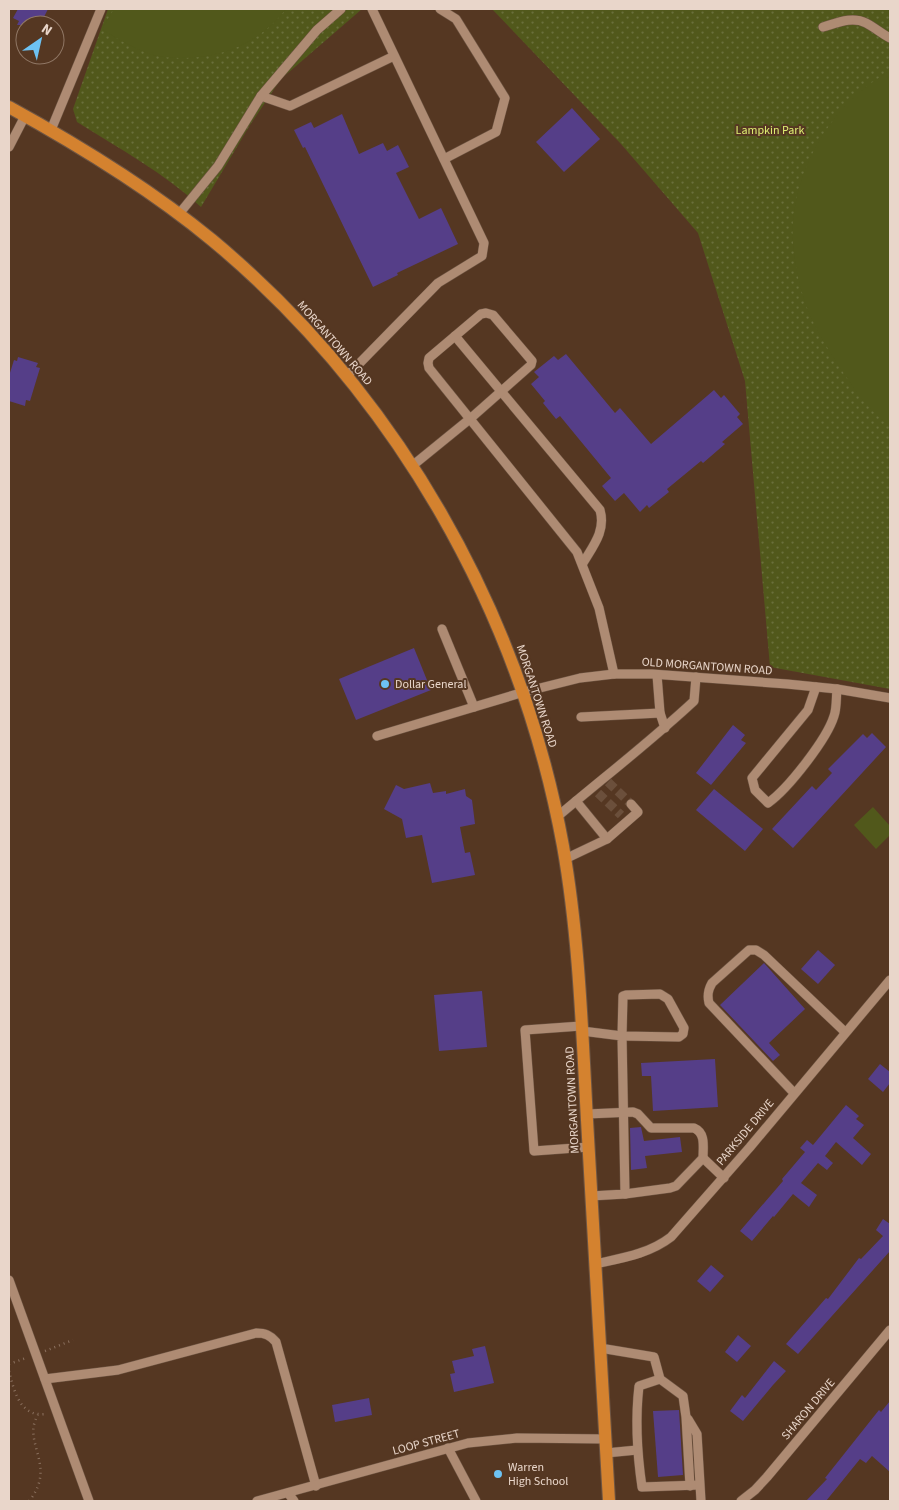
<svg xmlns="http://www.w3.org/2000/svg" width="899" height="1510" viewBox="0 0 899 1510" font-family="'Source Sans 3',sans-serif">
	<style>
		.grass { fill: url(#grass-dots) }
		.garden { fill: #51581b }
		.building { fill: #553e88 }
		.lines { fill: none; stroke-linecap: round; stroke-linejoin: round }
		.minor-tunnel { stroke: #6b4f3b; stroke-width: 9; stroke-dasharray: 9 4.5; stroke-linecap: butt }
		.minor-casing { stroke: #6e5543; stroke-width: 10 }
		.major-casing { stroke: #6e5543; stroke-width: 14 }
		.path { stroke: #8b715f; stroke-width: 2.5; stroke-dasharray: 1 4; stroke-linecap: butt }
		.minor { stroke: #ae8b73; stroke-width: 9 }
		.major { stroke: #d4822f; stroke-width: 12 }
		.poi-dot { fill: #6dc2f3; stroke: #553722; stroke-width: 2 }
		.labels { text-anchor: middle; stroke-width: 4; stroke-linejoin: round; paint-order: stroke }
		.park-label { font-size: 12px; fill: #dfef73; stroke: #553722 }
		.street-label { font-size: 12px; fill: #e9d6ca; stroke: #553722 }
		.poi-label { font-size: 12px; fill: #e9d6ca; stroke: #553722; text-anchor: start }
	</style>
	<defs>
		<pattern id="grass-dots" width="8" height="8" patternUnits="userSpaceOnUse" patternTransform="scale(1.25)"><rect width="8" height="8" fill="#51581b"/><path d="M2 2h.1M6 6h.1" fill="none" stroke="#6a6f3b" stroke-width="1.8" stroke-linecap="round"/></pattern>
	</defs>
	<rect width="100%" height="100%" fill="#553722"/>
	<g class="grass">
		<path d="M108 9H362L281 79 250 125 201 207C164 173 120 149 77 122L73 109Z"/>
		<path d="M492 9H890V689L770 667 745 381 698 233 621 144Z"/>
	</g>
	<g class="garden">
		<path d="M114 9H286C259 43 224 58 181 58 171 58 160 57 150 54 133 48 117 39 102 29Z"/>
		<path d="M890 71V426C868 410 854 389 839 366 826 346 811 322 804 299 797 278 791 243 793 221 799 159 836 101 890 71Z"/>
		<path d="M873 807 890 826V835L876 849 854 825Z"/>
	</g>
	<g class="building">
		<path d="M18 9H48L40 25H17L19 21 13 18Z"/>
		<path d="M572 108 600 139 564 172 536 142Z"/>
		<path d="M342 114 359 154 383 143 387 151 398 145 409 167 396 173 419 219 441 208 458 244 397 273 398 275 373 287 305 147 303 148 294 130 311 122 314 128Z"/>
		<path d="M566 354 615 413 620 408 651 444 714 390 721 398 724 395 740 414 737 417 743 424 722 442 725 444 703 463 701 461 667 489 669 492 649 508 647 505 640 512 624 493 615 501 602 486 611 478 560 416 556 419 543 403 545 401 531 384 539 377 534 372 554 356 558 360Z"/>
		<path d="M18 357 38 363 36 367 40 368 30 401 26 400 25 406 9 401V376L14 360 17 361Z"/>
		<path d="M414 648 431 690 356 720 339 679Z"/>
		<path d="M733 725 745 735 741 740 746 743 711 785 696 773Z"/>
		<path d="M872 733 886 747 793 848 772 829 812 786 816 790 832 773 828 769 863 734 867 738Z"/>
		<path d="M430 783 433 793 446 791V794L465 789 466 796 472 800 475 824 460 827 465 853 470 852 475 875 432 883 422 835 406 838 402 819 384 809 396 785 404 789Z"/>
		<path d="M714 789 763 829 745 851 696 810Z"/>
		<path d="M818 950 835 965 818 984 801 969Z"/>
		<path d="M764 963 805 1009 769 1043 780 1055 773 1061 720 1005Z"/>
		<path d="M482 991 487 1047 439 1051 434 995Z"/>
		<path d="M715 1059 718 1107 653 1111 651 1076H642L641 1063Z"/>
		<path d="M880 1064 890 1072V1083L883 1092 868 1079Z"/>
		<path d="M846 1105 859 1116 856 1119 864 1125 853 1138 871 1154 862 1165 836 1142 825 1156 833 1163 827 1170 818 1163 801 1183 817 1195 809 1207 793 1194 774 1217 773 1216 752 1241 740 1231 783 1181 782 1179 805 1152 800 1148 807 1140 813 1145Z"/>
		<path d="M641 1127 644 1141 680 1137 682 1152 645 1156 647 1168 631 1170 630 1128Z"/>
		<path d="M883 1219 890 1224V1251L798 1354 786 1344 826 1298 828 1299 859 1258 861 1259 883 1236 876 1230Z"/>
		<path d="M711 1265 724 1276 710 1292 697 1281Z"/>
		<path d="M738 1335 751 1346 737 1362 725 1352Z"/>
		<path d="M485 1346 494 1383 454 1392 450 1374 455 1373 452 1361 474 1356 472 1349Z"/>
		<path d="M774 1361 786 1371 773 1385 743 1421 730 1411 742 1395 745 1398Z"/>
		<path d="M369 1398 372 1415 335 1422 332 1405Z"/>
		<path d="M890 1401V1472L872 1456 866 1463 860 1459 826 1501H806L827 1479 825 1478 879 1410 881 1412Z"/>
		<path d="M679 1410 683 1475 658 1477 653 1411Z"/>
	</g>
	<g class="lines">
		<g class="minor-tunnel">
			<path d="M608 782 631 804"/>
			<path d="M598 793 621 815"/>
		</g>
		<defs>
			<g id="minor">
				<path d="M440 9 456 19 505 98 496 132 444 159"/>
				<path d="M823 27C837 23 852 16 866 23 874 27 882 34 890 38"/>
				<path d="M261 96 290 106 394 56"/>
				<path d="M51 130 101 9"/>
				<path d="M9 147 25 116"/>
				<path d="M179 214 218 166 261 96 317 30 341 9"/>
				<path d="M455 336 600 510C606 531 593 546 583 563"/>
				<path d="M347 376 438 283 482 256 484 243 372 9"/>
				<path d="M412 466 471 418 531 365 532 361 493 315 486 313 481 314 429 358 428 363 429 368 577 552 599 608 614 674"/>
				<path d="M442 629 474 707"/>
				<path d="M657 675 660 713"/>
				<path d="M816 687 808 710 752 778 755 790 768 803C788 789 827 739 834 716 837 708 836 697 837 689"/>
				<path d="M581 717 660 713 665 728"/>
				<path d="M377 736 524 692 580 678 614 674H652L787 684 837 689 890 698"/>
				<path d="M576 801 607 839"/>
				<path d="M557 817C603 778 650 742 694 701L696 677"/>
				<path d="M565 859 607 839 638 812 631 804"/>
				<path d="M660 994 668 999 684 1028 683 1034 679 1037 622 1036 623 996 626 995Z"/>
				<path d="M581 1026 525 1030 534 1151 589 1147"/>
				<path d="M582 1031 622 1036 625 1194 591 1196"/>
				<path d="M794 1093 709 1003C707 995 708 990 712 983L749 950H756L764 955 845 1032"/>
				<path d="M587 1114 633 1112 638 1114 651 1128H694C706 1133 703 1147 703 1158L676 1186 670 1188 625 1194"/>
				<path d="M703 1158 724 1178"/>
				<path d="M595 1264C622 1258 649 1254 671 1237L750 1147 890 980"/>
				<path d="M9 1280 89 1501"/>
				<path d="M600 1348 654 1357 660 1379 683 1396 686 1417 690 1486"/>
				<path d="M45 1379 118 1370 256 1333C265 1333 270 1335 276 1342L316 1486"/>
				<path d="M660 1379 639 1386C635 1420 637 1453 642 1487L699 1485"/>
				<path d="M688 1419 697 1434 701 1501"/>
				<path d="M448 1448 476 1501"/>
				<path d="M606 1453 637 1450"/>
				<path d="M288 1493 294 1501"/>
				<path d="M257 1501 468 1443 517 1438 606 1439"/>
				<path d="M741 1501 755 1490 767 1477 890 1330"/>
			</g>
			<path id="major" d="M9 107C80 146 149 188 212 240 396 393 520 611 563 846 579 936 582 1029 587 1120 594 1247 602 1374 609 1501"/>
		</defs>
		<use href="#minor" class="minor-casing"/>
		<use href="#major" class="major-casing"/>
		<g class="path">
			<path d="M45 1351 73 1340"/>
			<path d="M9 1364 26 1358"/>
			<path d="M9 1371C14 1391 20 1417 45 1414"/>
			<path d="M29 1501C58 1466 21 1442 38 1415"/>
		</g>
		<use href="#minor" class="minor"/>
		<use href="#major" class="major"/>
	</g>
	<g class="poi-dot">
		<circle cx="385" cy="684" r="5"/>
		<circle cx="498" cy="1474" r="5"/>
	</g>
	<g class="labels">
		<g class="park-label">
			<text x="770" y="134">Lampkin Park</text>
		</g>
		<g class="street-label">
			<text transform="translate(335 343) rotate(49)" y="4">MORGANTOWN ROAD</text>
			<text transform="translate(707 666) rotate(4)" y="4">OLD MORGANTOWN ROAD</text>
			<text transform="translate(537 696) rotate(72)" y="4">MORGANTOWN ROAD</text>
			<text transform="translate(572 1100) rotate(-93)" y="4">MORGANTOWN ROAD</text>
			<text transform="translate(745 1132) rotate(-50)" y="4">PARKSIDE DRIVE</text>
			<text transform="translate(808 1409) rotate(-50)" y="4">SHARON DRIVE</text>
			<text transform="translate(426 1442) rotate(-15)" y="4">LOOP STREET</text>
		</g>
		<g class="poi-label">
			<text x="395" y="688">Dollar General</text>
			<text x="508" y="1471">Warren<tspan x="508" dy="14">High School</tspan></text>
		</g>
	</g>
	<rect width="899" height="1510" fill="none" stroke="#e9d6ca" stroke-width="20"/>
	<g transform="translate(40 40) rotate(34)"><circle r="24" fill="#553722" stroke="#907765"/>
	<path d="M0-4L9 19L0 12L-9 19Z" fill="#6dc2f3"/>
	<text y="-8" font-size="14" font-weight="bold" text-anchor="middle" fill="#e9d6ca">N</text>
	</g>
</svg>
